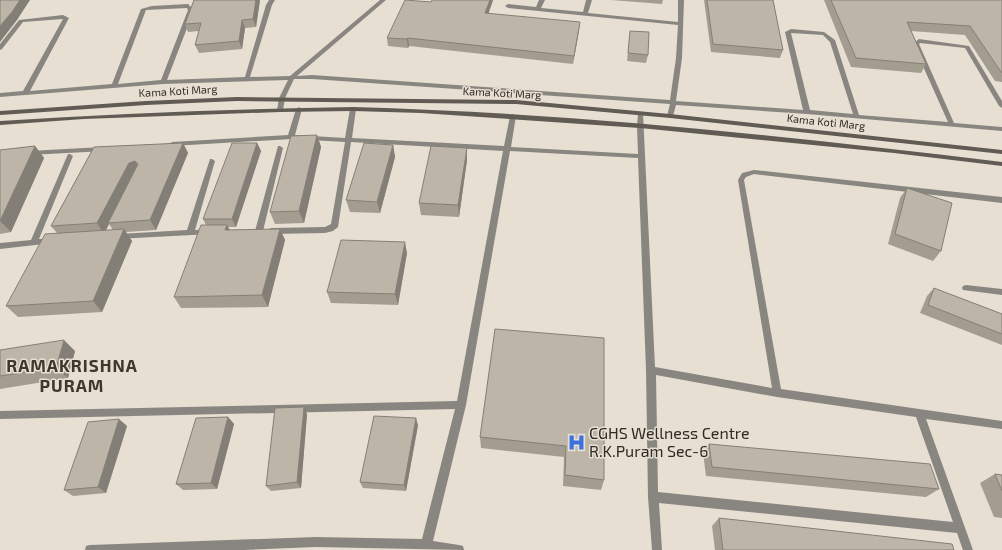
<svg xmlns="http://www.w3.org/2000/svg" width="1002" height="550" viewBox="0 0 1002 550" font-family="'Exo 2',sans-serif">
	<style>
		.lines { fill: none; stroke-linecap: round; stroke-linejoin: round }
		.street { fill: #898681; fill-rule: evenodd }
		.secondary { fill: #605c54; fill-rule: evenodd }
		.wall { fill: #a39d90; fill-rule: evenodd }
		.shaded-wall { fill: #847f76 }
		.building { fill: #bdb6a8; stroke: #847f76 }
		.labels { text-anchor: middle; stroke-width: 3; stroke-linejoin: round; paint-order: stroke }
		.far-street-label { font-size: 11px; fill: #2e2b26; stroke: #e7dfd1 }
		.near-poi-label { font-size: 16px; fill: #2e2b26; stroke: #e7dfd1; text-anchor: start }
		.district-label { font-size: 17px; font-weight: bold; letter-spacing: 1px; fill: #3d372c; stroke: #e7dfd1 }
	</style>
	<rect width="100%" height="100%" fill="#e7dfd1"/>
	<g class="lines">
		<g class="street">
			<path d="M269 0H275L272 5 250 77 290 76 380 0H386L297 76 312 75 670 100 676 58 678 25 508 8 505 6 508 4 536 7 539 0H545L541 8 583 12 586 0H592L588 13 678 22V0H684L682 58 676 101 803 110 785 32 791 29 824 32 835 40 859 115 948 122 913 44 919 39 969 46 1002 101V108L999 106 965 48 920 43 919 44 954 123 1002 127V131L807 114 676 105 673 116 670 118 667 116 670 104 312 79H294L285 98 283 110 280 112 277 110 279 98 288 80 163 84 0 97V93L23 91 63 19 23 22 2 49 0 50V44L19 20 63 15 69 18 30 91 112 84 141 9 152 6 188 4 194 10 167 80 245 77 266 5ZM187 8 188 10 161 80 118 84 146 10ZM791 33 823 35 830 42 853 114 810 110Z"/>
			<path d="M299 107 302 109 295 135 345 138 350 109 353 107 356 109 352 138 504 146 510 116 513 114 516 116 511 147 638 154 637 126 638 114 639 113H643L655 367 772 388 738 180 742 173 754 170 1002 197V203L754 174 746 177 744 180 781 389 1002 421V429L926 419 973 550H963L957 533 659 503 662 550H652L648 497 646 370 638 158 510 151 466 405 433 541 459 545 463 546 464 550 316 547 244 550H85L86 546 90 545 316 537 422 539 455 409 0 419V411L457 401 503 151 351 142 338 227 333 231 325 233 271 234 267 231 271 228 325 227 331 224 345 142 292 139 172 146 169 144 172 142 288 135 296 109ZM656 375 777 397 916 417 953 522 658 492Z"/>
			<path d="M278 146H280L283 148 263 231 259 234 255 231Z"/>
			<path d="M103 147 106 149 105 151 29 155 26 153 29 151Z"/>
			<path d="M68 154H70L73 156 39 239H53L54 241 53 243 0 249V243L31 240Z"/>
			<path d="M210 159H212L215 161 195 230 208 229 212 232 211 234 116 239 115 237 116 235 119 234 187 230Z"/>
			<path d="M966 285 1002 289V295L963 290 962 288 963 286Z"/>
		</g>
		<g class="secondary">
			<path d="M237 97 516 100 670 114 1002 150V154L670 118 516 104 237 101 146 105 0 115V111L146 101Z"/>
			<path d="M353 107C570 113 787 136 1002 162V166L894 153 640 128 421 113 353 111 280 112 84 119 0 125V121C117 113 235 109 353 107Z"/>
		</g>
	</g>
	<g class="wall">
		<path d="M194 0H260L256 27 245 28 242 49 199 53 195 45 199 31 188 32 185 24Z"/>
		<path d="M493 0 488 13 579 30 573 64 409 46 408 48 388 46 387 38Z"/>
		<path d="M611 0H663L662 4Z"/>
		<path d="M704 0H773L783 50 780 58 711 52Z"/>
		<path d="M824 0H1002V82L995 81 965 35 911 31 926 64 921 73 851 67Z"/>
		<path d="M630 31 648 55 646 63 627 61Z"/>
		<path d="M317 135 321 147 304 223 275 224 270 212Z"/>
		<path d="M183 143 188 153 156 230 126 232 132 241 102 312 18 317 6 306 57 233 51 226 94 147ZM109 224 113 230H106Z"/>
		<path d="M257 143 261 151 236 227H228L230 230 280 229 285 240 268 307 181 308 174 297 206 225 203 219Z"/>
		<path d="M393 145 395 157 380 213 350 212 346 200Z"/>
		<path d="M35 146 44 158 11 232 0 234V150Z"/>
		<path d="M467 160 459 217 421 215 419 203Z"/>
		<path d="M907 188 941 251 933 261 888 244 900 198Z"/>
		<path d="M407 253 398 305 331 303 327 292Z"/>
		<path d="M934 288 1002 314V345L920 313 927 296Z"/>
		<path d="M495 329 604 480 601 490 563 486 564 457 481 448 480 437Z"/>
		<path d="M0 350 75 351 68 378 0 389Z"/>
		<path d="M307 414 301 488 271 491 266 486Z"/>
		<path d="M228 417 234 424 217 489 183 490 176 484Z"/>
		<path d="M418 425 406 491 363 488 360 482Z"/>
		<path d="M127 426 106 493 73 496 64 490Z"/>
		<path d="M709 444 939 489 926 497 706 476 703 453Z"/>
		<path d="M995 474 1002 475V518L994 517 980 483Z"/>
		<path d="M719 518 954 550H715L712 526Z"/>
	</g>
	<g class="shaded-wall">
		<path d="M20 0H30L17 20 0 42V26Z"/>
		<path d="M256 0H260L256 27 253 19Z"/>
		<path d="M490 0H493L486 21 485 13Z"/>
		<path d="M242 20 245 28 242 49 239 41Z"/>
		<path d="M580 22 579 30 573 64 574 56Z"/>
		<path d="M408 38 409 46 408 48 407 39Z"/>
		<path d="M317 135 321 147 304 223 299 211Z"/>
		<path d="M183 143 188 153 156 230 150 220Z"/>
		<path d="M257 143 261 151 236 227 232 219Z"/>
		<path d="M393 145 395 157 380 213 377 202Z"/>
		<path d="M35 146 44 158 11 232 0 221Z"/>
		<path d="M467 148V160L459 217 458 205Z"/>
		<path d="M135 161 141 171 108 223 109 224 104 234 97 223 129 163Z"/>
		<path d="M227 225 233 236 225 230Z"/>
		<path d="M124 229 132 241 102 312 93 301Z"/>
		<path d="M280 229 285 240 268 307 262 295Z"/>
		<path d="M405 242 407 253 398 305 395 294Z"/>
		<path d="M64 340 75 351 68 378 56 368Z"/>
		<path d="M304 407 307 414 301 488 297 482Z"/>
		<path d="M228 417 234 424 217 489 211 483Z"/>
		<path d="M416 418 418 425 406 491 404 485Z"/>
		<path d="M119 419 127 426 106 493 98 487Z"/>
	</g>
	<g class="building">
		<path d="M0 0H20L12 12 0 26Z"/>
		<path d="M194 0H256L253 19 242 20 239 41 195 45 201 23 185 24Z"/>
		<path d="M405 0 431 2 432 0H490L485 13 580 22 574 56 408 38 407 39 387 38Z"/>
		<path d="M707 0H773L783 50 713 44Z"/>
		<path d="M831 0H1002V73L1001 72 970 26 907 22 926 64 856 58Z"/>
		<path d="M630 31 649 32 648 55 628 53Z"/>
		<path d="M317 135 299 211 270 212 291 136Z"/>
		<path d="M183 143 150 220 108 223 138 164 135 161 129 163 97 223 51 226 94 147Z"/>
		<path d="M232 143H257L232 219H203Z"/>
		<path d="M364 143 393 145 377 202 346 200Z"/>
		<path d="M35 146 0 221V150Z"/>
		<path d="M431 146 467 148 458 205 419 203Z"/>
		<path d="M907 188 952 203 941 251 895 234Z"/>
		<path d="M201 225H227L225 230 280 229 262 295 174 297Z"/>
		<path d="M124 229 93 301 6 306 45 234Z"/>
		<path d="M341 240 405 242 395 294 327 292Z"/>
		<path d="M934 288 1002 314V334L928 305Z"/>
		<path d="M495 329 604 338V480L565 475 566 446 480 437Z"/>
		<path d="M64 340 56 368 0 376V350Z"/>
		<path d="M304 407 297 482 266 486 275 408Z"/>
		<path d="M374 416 416 418 404 485 360 482Z"/>
		<path d="M228 417 211 483 176 484 196 418Z"/>
		<path d="M119 419 98 487 64 490 88 422Z"/>
		<path d="M709 444 930 464 939 489 712 467Z"/>
		<path d="M995 474 1002 475V491Z"/>
		<path d="M719 518 952 544 954 550H723Z"/>
	</g>
	<defs>
		<symbol id="hospital-bare" viewBox="-9 -9 18 18"><path d="M-5-5h3v3.5h4V-5h3V5h-3V1.5h-4V5h-3Z" fill="#3d71e2" stroke="#e7dfd1" stroke-width="2.5" paint-order="stroke"/></symbol>
	</defs>
	<g fill-rule="evenodd">
		<use href="#hospital-bare" x="564" y="430" width="25" height="25"/>
	</g>
	<g class="labels">
		<g class="far-street-label">
			<text transform="translate(178 91) rotate(-3)" y="4">Kama Koti Marg</text>
			<text transform="translate(502 93) rotate(3)" y="4">Kama Koti Marg</text>
			<text transform="translate(826 122) rotate(6)" y="4">Kama Koti Marg</text>
		</g>
		<g class="near-poi-label">
			<text x="589" y="439">CGHS Wellness Centre<tspan x="589" dy="18">R.K.Puram Sec-6</tspan></text>
		</g>
		<g class="district-label">
			<text x="72" y="372">RAMAKRISHNA<tspan x="72" dy="20">PURAM</tspan></text>
		</g>
	</g>
</svg>
